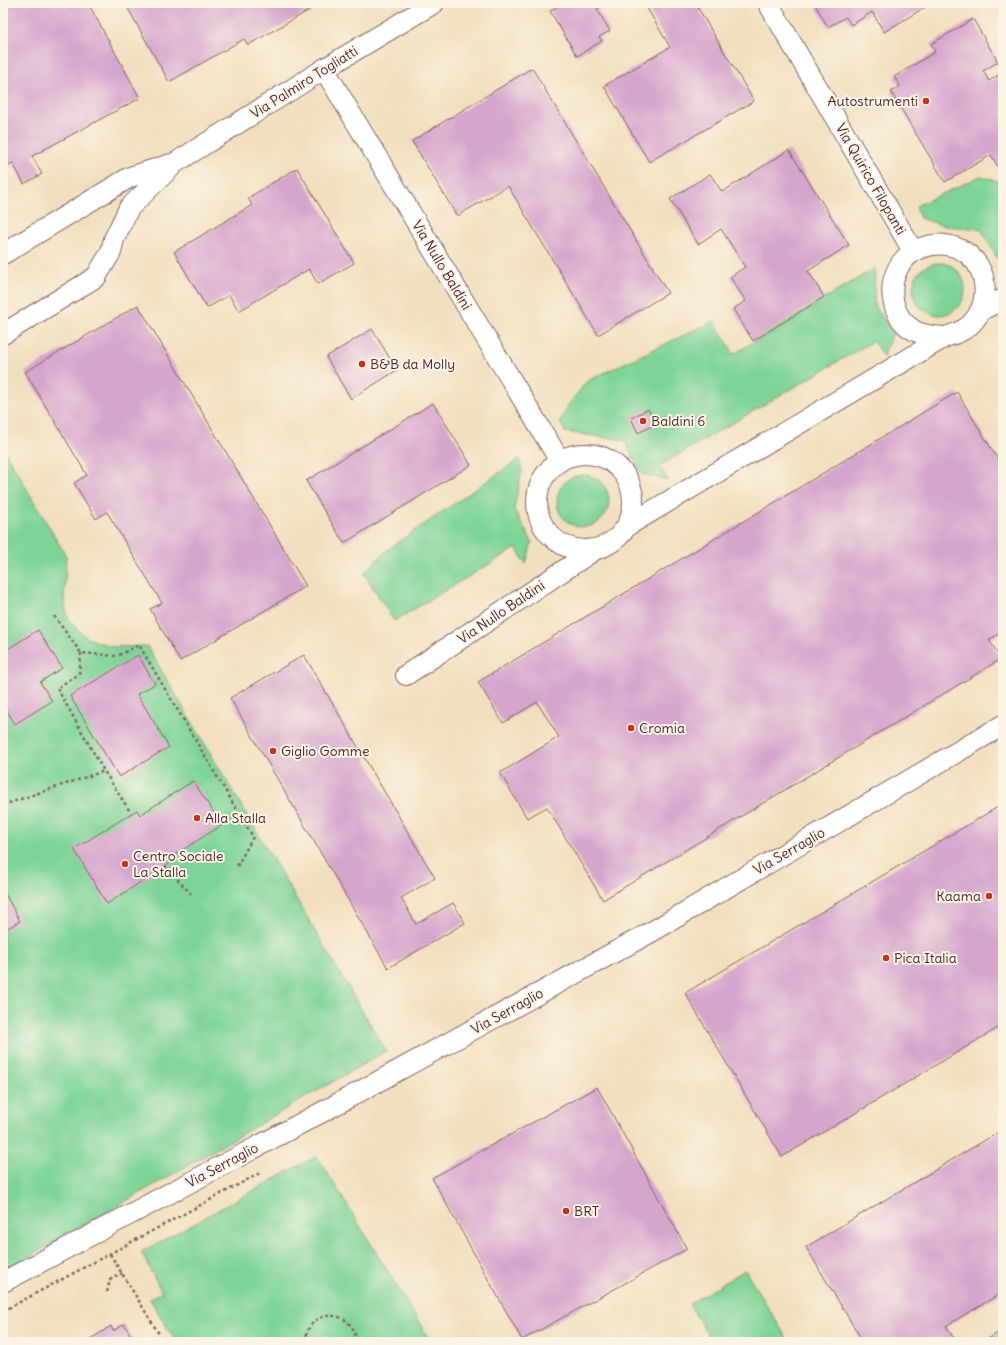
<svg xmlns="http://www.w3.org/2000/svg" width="1006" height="1345" viewBox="0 0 1006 1345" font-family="Delius,sans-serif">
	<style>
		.green { fill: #7ed498; stroke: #647a62 }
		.building { fill: #d5a5cc }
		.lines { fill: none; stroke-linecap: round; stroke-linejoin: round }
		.minor-casing { stroke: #84635f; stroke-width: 22 }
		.path { stroke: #84635f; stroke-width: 2.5; stroke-dasharray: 3 3; stroke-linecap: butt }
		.minor { stroke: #fff; stroke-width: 20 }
		.poi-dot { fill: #c8321e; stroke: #fcf5e5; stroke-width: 1.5 }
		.labels { text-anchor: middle; stroke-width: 4; stroke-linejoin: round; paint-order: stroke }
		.street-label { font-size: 14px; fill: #4a1f2b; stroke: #fcf5e5 }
		.poi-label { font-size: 14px; fill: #4a1f2b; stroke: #fcf5e5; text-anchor: start }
	</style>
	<rect width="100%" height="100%" fill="#fcf5e5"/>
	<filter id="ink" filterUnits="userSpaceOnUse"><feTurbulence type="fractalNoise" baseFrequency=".025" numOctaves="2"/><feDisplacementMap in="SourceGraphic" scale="8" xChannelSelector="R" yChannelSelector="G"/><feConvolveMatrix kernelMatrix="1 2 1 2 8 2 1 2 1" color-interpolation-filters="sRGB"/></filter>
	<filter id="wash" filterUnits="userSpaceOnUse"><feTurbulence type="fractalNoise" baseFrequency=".012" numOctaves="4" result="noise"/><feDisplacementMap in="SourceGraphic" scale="16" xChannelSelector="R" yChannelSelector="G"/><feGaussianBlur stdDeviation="0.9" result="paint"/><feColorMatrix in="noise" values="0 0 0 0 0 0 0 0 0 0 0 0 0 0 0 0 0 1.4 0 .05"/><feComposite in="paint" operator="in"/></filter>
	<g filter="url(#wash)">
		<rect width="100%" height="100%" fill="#f1e0c0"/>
		<g class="green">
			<path d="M981 176 1003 183V265H1001L981 229 945 226 920 218 916 206Z"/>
			<circle cx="939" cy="289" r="26"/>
			<path d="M875 268 874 305 893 333 883 356 873 341 659 466 668 480 642 474 624 440 565 432 560 422 569 404 587 381 714 321 734 354Z"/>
			<path d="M3 448 66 556 64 602 69 621 87 638 114 647 147 646 386 1051 3 1272Z"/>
			<path d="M519 459 522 470 514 509 532 542 526 564 516 548 394 621 364 573 387 550Z"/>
			<circle cx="583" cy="501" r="26"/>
			<path d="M317 1156 431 1342H176L150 1299 162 1292 141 1252Z"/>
			<path d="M745 1270 789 1342H712L689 1304Z"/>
		</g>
		<g id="blocks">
			<g class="building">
				<path d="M3 3H88L140 98 32 156 42 174 24 184 13 163 3 168Z"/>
				<path d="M125 3H322L248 45 244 39 169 82Z"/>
				<path d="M563 3H604L605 5 597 9 610 31 599 37 602 41 577 56 550 11Z"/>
				<path d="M644 3H695L754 101 649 162 604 86 670 47Z"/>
				<path d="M814 3H932L884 32 872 12 851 25 846 17 828 27Z"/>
				<path d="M973 19 998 62 983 71 989 81 1003 72V97L1000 99 1003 104V175L991 155 945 182 891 92 900 86 894 77 935 52 931 44Z"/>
				<path d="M532 68 668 293 598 335 508 186 457 216 412 141Z"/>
				<path d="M789 150 849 245 808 271 824 297 753 341 733 309 746 301 730 277 745 267 721 229 698 244 670 199 710 174 722 192Z"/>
				<path d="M297 168 354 263 318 284 309 269 239 311 229 295 207 308 174 252 252 205 248 198Z"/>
				<path d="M138 305 306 586 180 661 150 609 162 603 107 512 96 519 74 483 87 475 25 372Z"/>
				<path d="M372 329 397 370 351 399 326 357Z"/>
				<path d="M957 392 1003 468V631L989 640 1001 659 603 900 547 807 527 818 500 773 559 737 537 702 503 723 478 682Z"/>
				<path d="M433 403 471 465 344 543 306 481Z"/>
				<path d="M648 409 656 424 638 433 631 418Z"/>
				<path d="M38 630 62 668 40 682 52 701 15 724 3 704V652Z"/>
				<path d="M138 655 155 684 137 694 169 747 119 777 70 696Z"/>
				<path d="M304 655 435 878 401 898 416 924 453 903 465 923 388 968 230 698Z"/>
				<path d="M193 781 222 825 168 859 170 863 107 904 74 849 137 810 140 815Z"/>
				<path d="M1003 804V1025L782 1157 685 993Z"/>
				<path d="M3 890 20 921 3 931Z"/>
				<path d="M597 1087 687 1249 522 1340 432 1178Z"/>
				<path d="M1002 1130 1003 1292 946 1326 956 1342H863L806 1247Z"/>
				<path d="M124 1324 135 1342H86L111 1326 113 1331Z"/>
				<path d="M1003 1330V1342H983Z"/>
			</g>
		</g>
	</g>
	<g filter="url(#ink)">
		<use href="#blocks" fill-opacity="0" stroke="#84635f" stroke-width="1"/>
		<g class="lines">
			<defs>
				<g id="minor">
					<path d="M768 3 913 251"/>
					<path d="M324 69 560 461"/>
					<path d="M3 254 130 177 171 164"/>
					<path d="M980 311 1003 299"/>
					<path d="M3 334 96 277 111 252 114 239 129 208 175 163 324 69 434 3"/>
					<circle cx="585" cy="502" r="48"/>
					<path d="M627 526 945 337C955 334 964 331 971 324 990 305 989 272 969 255 947 237 912 243 898 268 887 289 892 319 915 331 925 336 934 336 945 337"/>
					<path d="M406 675 596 549"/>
					<path d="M3 1282 326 1110 653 931 1003 725"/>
				</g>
			</defs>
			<use href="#minor" class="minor-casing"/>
			<g class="path">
				<path d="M54 616 81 653 117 656 139 645 253 837 236 868"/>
				<path d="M81 653 79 674 57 688 104 771 131 813"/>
				<path d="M3 805 104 771"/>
				<path d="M165 866 191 894"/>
				<path d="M110 1254 164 1342"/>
				<path d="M107 1292 110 1280 122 1273"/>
				<path d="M3 1311 260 1173"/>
				<path d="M306 1342C305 1308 355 1306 356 1342"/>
			</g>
			<use href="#minor" class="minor"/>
		</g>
	</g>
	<g class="poi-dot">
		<circle cx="926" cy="101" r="4"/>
		<circle cx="362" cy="364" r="4"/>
		<circle cx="643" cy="421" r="4"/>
		<circle cx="631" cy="728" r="4"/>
		<circle cx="273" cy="751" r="4"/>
		<circle cx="197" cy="818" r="4"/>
		<circle cx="125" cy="864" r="4"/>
		<circle cx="989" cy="896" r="4"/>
		<circle cx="886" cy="958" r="4"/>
		<circle cx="566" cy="1211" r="4"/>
	</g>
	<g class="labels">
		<g class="street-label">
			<text transform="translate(304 82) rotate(-32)" y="5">Via Palmiro Togliatti</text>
			<text transform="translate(871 179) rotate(60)" y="5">Via Quirico Filopanti</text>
			<text transform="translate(442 265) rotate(59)" y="5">Via Nullo Baldini</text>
			<text transform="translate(501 612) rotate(-34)" y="5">Via Nullo Baldini</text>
			<text transform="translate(789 851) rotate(-30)" y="5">Via Serraglio</text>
			<text transform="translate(507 1011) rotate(-29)" y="5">Via Serraglio</text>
			<text transform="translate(222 1165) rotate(-28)" y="5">Via Serraglio</text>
		</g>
		<g class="poi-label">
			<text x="918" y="106" text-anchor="end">Autostrumenti</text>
			<text x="370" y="369">B&amp;B da Molly</text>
			<text x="651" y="426">Baldini 6</text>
			<text x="639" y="733">Cromia</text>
			<text x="281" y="756">Giglio Gomme</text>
			<text x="205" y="823">Alla Stalla</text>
			<text x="133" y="861">Centro Sociale<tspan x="133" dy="16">La Stalla</tspan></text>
			<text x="981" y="901" text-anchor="end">Kaama</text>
			<text x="894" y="963">Pica Italia</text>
			<text x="574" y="1216">BRT</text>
		</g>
	</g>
	<rect width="1006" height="1345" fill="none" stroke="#fcf5e5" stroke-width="16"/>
</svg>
